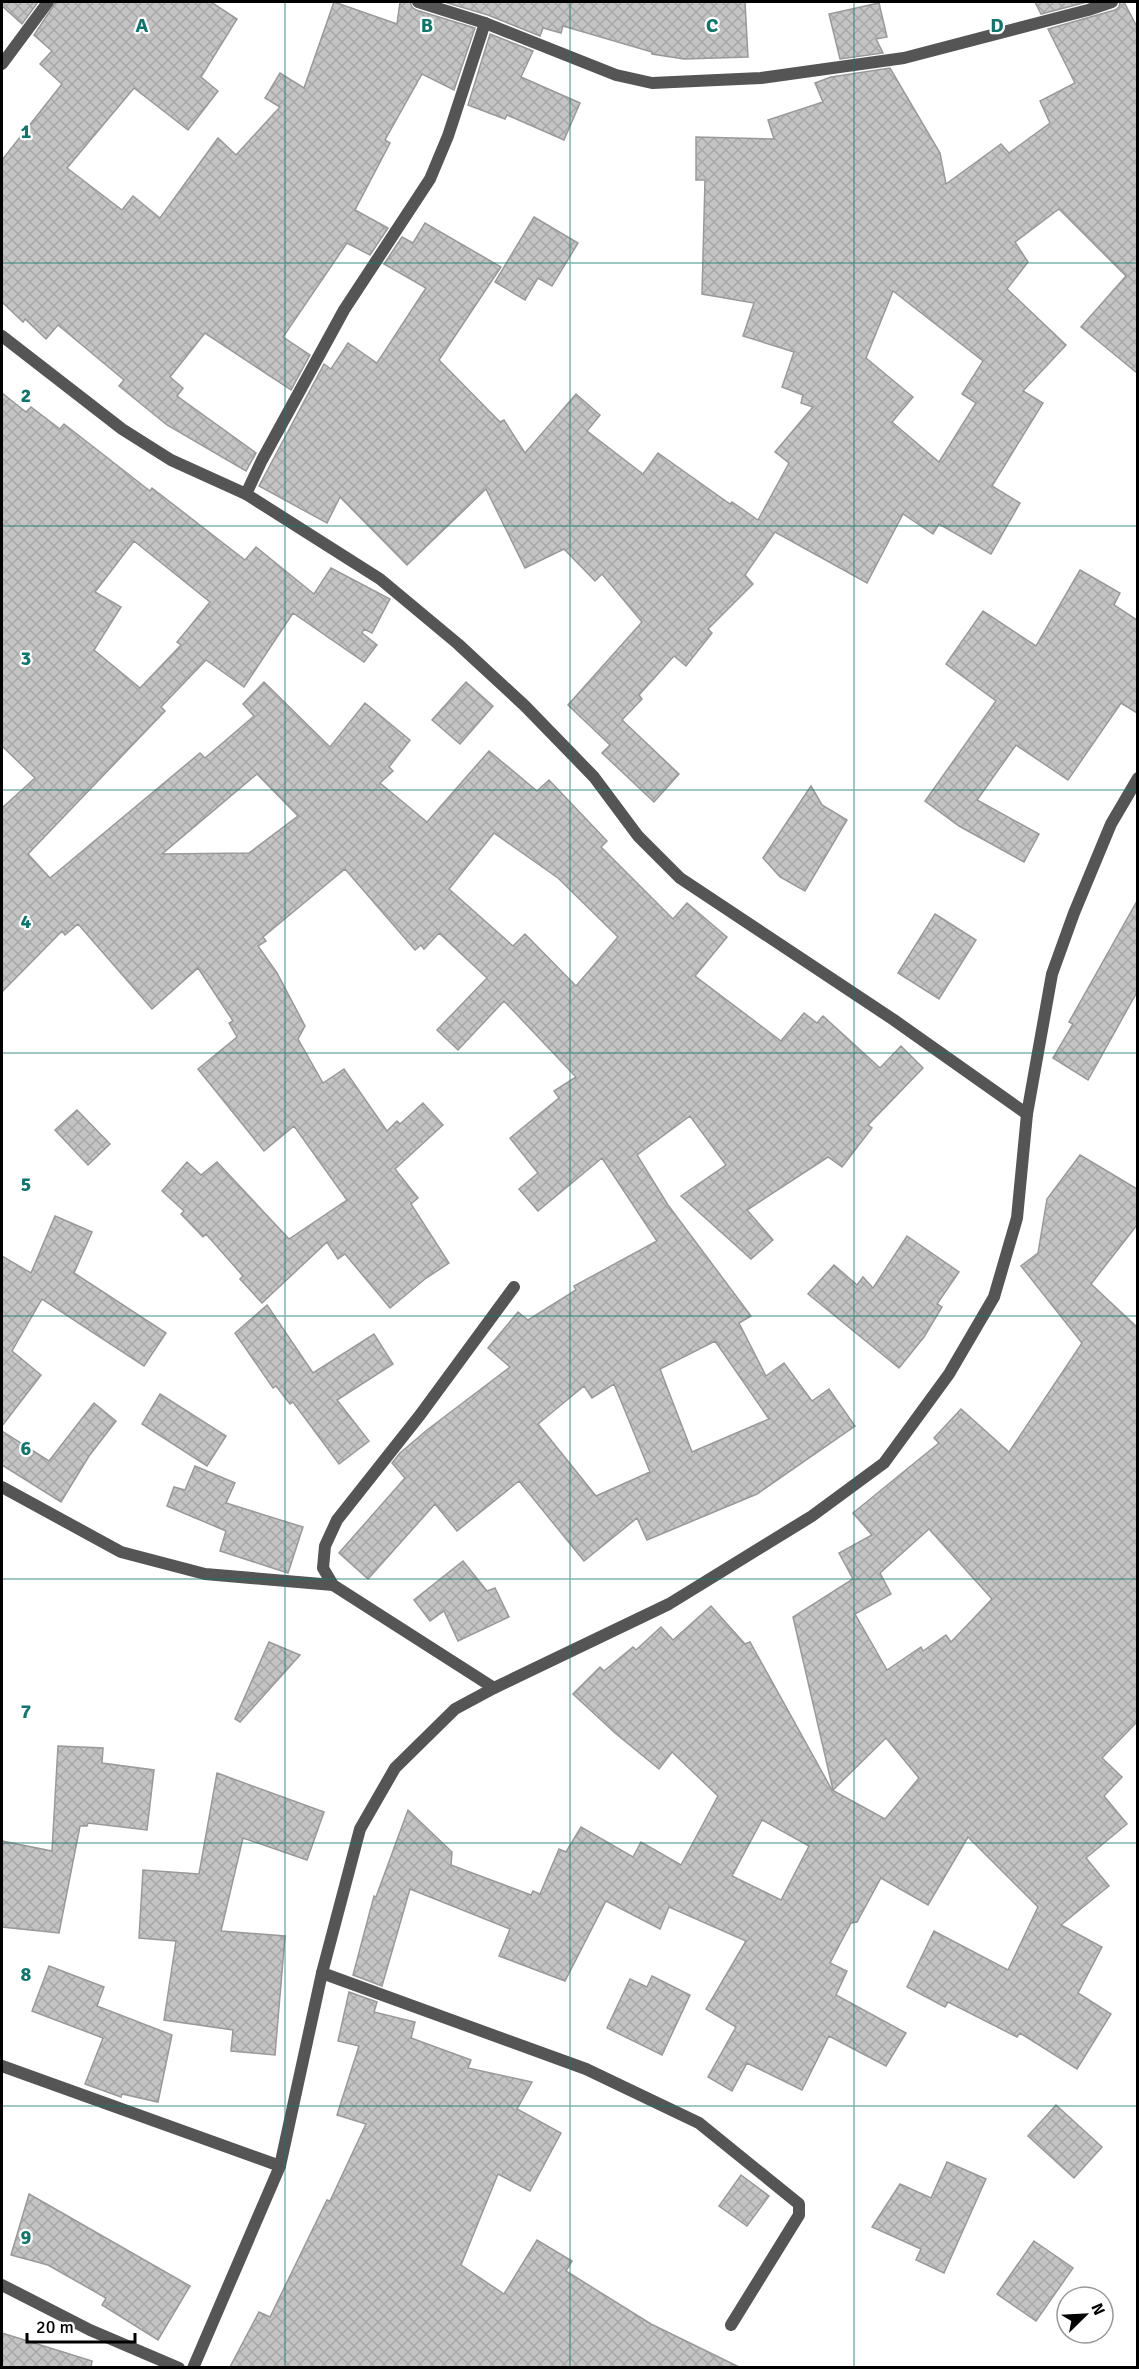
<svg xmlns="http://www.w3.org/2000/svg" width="1139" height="2369" viewBox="0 0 1139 2369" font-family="Signika,sans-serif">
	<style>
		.building { fill: url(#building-cross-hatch); stroke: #999; stroke-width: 1.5; fill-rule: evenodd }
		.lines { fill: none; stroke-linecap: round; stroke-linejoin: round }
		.street { stroke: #555; stroke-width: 12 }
		.grid { fill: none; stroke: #0f766e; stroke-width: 1.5; stroke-opacity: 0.55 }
		.grid-label { font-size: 20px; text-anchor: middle; font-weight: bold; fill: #0f766e; stroke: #fff; stroke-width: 4.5; stroke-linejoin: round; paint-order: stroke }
	</style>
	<defs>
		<pattern id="building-cross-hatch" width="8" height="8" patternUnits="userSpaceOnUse" patternTransform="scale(1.5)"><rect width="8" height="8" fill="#c4c4c4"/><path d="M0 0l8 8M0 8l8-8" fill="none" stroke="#a7a7a7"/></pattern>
	</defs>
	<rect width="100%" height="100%" fill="#fff"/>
	<g class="building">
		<path d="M2 2H38L22 24 2 6Z"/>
		<path d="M56 2H211L237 19 201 77 218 91 188 130 134 88 67 168 122 210 133 196 160 218 218 138 236 155 280 107 265 98 280 73 304 88 334 2 397 24 400 2H410L412 7 416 10 475 28 454 90 422 74 385 140 390 143 355 210 388 228 370 255 347 243 283 337 310 355 291 390 205 333 170 377 183 388 177 396 256 453 246 471 167 425 119 386 124 380 58 325 46 339 25 319 23 322 2 302V160L62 84 40 64 52 51 34 35Z"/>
		<path d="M444 2H745L748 57 684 59 652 54V52L563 26 561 33 543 28 540 36 488 15Z"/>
		<path d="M1035 2H1087L1041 14Z"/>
		<path d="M1120 2H1124L1137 27V373L1081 327 1126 276 1059 209 1015 242 1028 262 1007 289 1066 345 1023 391 1043 403 992 486 1020 503 991 554 939 524 933 534 903 514 867 583 775 532 745 575 753 584 708 629 712 633 686 666 674 656 639 695 642 699 622 720 679 774 654 802 602 753 610 745 568 705 642 622 602 574 595 581 564 549 525 568 486 489 407 565 340 497 327 523 259 486 324 364 331 369 348 343 377 363 426 288 384 264 402 237 413 243 425 223 501 267 439 360 500 422 504 420 525 453 576 394 600 415 587 431 643 474 658 453 730 504 732 502 758 520 789 463 775 452 813 407 801 403 803 395 782 387 794 352 743 336 754 303 702 294 705 180H696V137L774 139 768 120 823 102 815 83 831 77 890 68 940 153 946 184 1001 144 1009 153 1050 123 1040 101 1075 83 1048 29 1115 10 1119 7ZM893 291 983 361 962 394 976 403 939 462 892 422 913 397 866 358Z"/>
		<path d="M879 3 887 37 876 39 883 53 840 59 829 14Z"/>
		<path d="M490 34 533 51 521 77 580 103 564 140 507 115 505 119 468 105Z"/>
		<path d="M534 217 578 243 552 286 538 278 525 300 495 282Z"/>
		<path d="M2 393 26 412 31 407 60 429 64 424 150 491 152 488 245 560 256 547 314 594 331 568 390 599 372 633 364 629 362 633 377 645 364 662 293 613 244 687 206 660 161 707 165 711 28 854 50 878 200 753 205 758 254 716 243 704 264 682 330 747 365 703 410 740 389 767 393 771 380 783 427 822 489 751 537 791 549 780 607 841 601 847 673 919 687 903 727 937 695 976 781 1041 804 1013 817 1023 823 1016 880 1068 901 1046 923 1068 868 1125 872 1128 842 1167 828 1157 747 1210 773 1240 751 1259 681 1196 726 1165 690 1116 637 1155 668 1205 751 1316 739 1323 766 1376 784 1363 812 1401 829 1389 855 1426 757 1494 647 1540 637 1518 584 1561 519 1481 457 1531 435 1504 368 1579 339 1553 405 1478 392 1463 400 1453 427 1430 510 1367 488 1348 518 1312 528 1320 576 1290 574 1286 657 1241 602 1158 538 1211 519 1189 538 1173 510 1138 559 1098 554 1091 576 1077 504 1001 458 1050 437 1030 487 978 439 933 424 949 421 945 415 950 345 869 263 937 266 941 258 946 277 973 305 1026 298 1039 323 1083 344 1069 387 1131 397 1121 400 1124 423 1103 443 1125 395 1169 418 1198 411 1204 449 1263 425 1279 390 1308 345 1254 338 1259 327 1242 262 1303 240 1279 243 1276 206 1234 203 1237 181 1214 184 1211 162 1191 187 1162 201 1175 217 1162 289 1239 347 1200 294 1126 264 1151 198 1069 237 1037 229 1023 233 1021 198 968 152 1009 78 924 65 935 62 931 2 992V808L35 778 2 746ZM134 541 210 602 177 642 181 645 140 688 94 650 121 607 95 592ZM257 774 298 816 249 853 162 854ZM494 833 558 878 618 937 576 986 525 934 513 946 449 889ZM715 1341 769 1419 692 1452 660 1369ZM614 1384 650 1472 596 1496 538 1424 584 1386 592 1398Z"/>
		<path d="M1080 570 1120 593 1114 605 1137 620V713L1121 703 1068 780 1016 745 977 800 1039 834 1024 862 959 826 925 801 996 701 946 664 983 611 1036 646Z"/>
		<path d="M466 682 493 706 460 744 432 720Z"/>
		<path d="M811 786 822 805 847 820 805 891 780 877 763 858Z"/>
		<path d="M1137 901V992L1088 1080 1053 1058 1073 1024 1069 1022Z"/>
		<path d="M935 914 976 940 939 999 898 973Z"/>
		<path d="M77 1110 110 1144 88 1165 55 1130Z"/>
		<path d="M1080 1155 1137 1189V1225L1091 1284 1137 1327V1722L1102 1758 1122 1777 1104 1796 1127 1824 1086 1858 1109 1886 1061 1925 1102 1947 1078 1993 1111 2014 1077 2069 1020 2033 1017 2037 948 2002 945 2007 907 1987 934 1931 1008 1970 1038 1907 968 1837 928 1905 881 1878 857 1922 851 1923 830 1963 847 1971 836 1995 906 2033 886 2066 829 2036 802 2090 747 2063 732 2091 708 2077 736 2027 706 2009 746 1941 669 1907 660 1929 606 1901 565 1981 499 1956 510 1929 410 1889 382 1986 353 1975 374 1896 376 1897 408 1810 452 1852 451 1865 531 1895 533 1891 540 1894 559 1849 566 1852 581 1827 633 1857 641 1842 681 1865 718 1796 672 1752 659 1769 615 1733 573 1694 600 1667 604 1671 633 1647 636 1650 661 1627 673 1640 711 1606 745 1644 750 1642 832 1790 885 1819 919 1778 886 1738 833 1790 793 1617 853 1579 839 1553 872 1535 853 1513 939 1443 934 1438 961 1409 1009 1452 1082 1343 1021 1266 1038 1253 1047 1199ZM929 1529 992 1599 951 1642 946 1635 923 1651 921 1647 887 1670 855 1614 891 1594 880 1573ZM762 1820 809 1846 781 1900 732 1876Z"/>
		<path d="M55 1216 92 1232 74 1273 166 1333 144 1366 42 1299 12 1351 41 1375 2 1426V1256L31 1273Z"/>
		<path d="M907 1236 959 1272 937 1304 942 1307 924 1337 899 1368 808 1294 834 1265 857 1285 863 1277 873 1288Z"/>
		<path d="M267 1305 313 1373 374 1334 393 1364 337 1400 369 1441 339 1464 293 1402 290 1404 276 1386 273 1388 235 1333Z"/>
		<path d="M160 1394 226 1436 207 1466 142 1424Z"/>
		<path d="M94 1403 116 1421 89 1456 61 1502 2 1465V1431L49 1461Z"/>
		<path d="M195 1466 235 1483 226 1503 303 1527 288 1573 220 1551 226 1531 167 1506 174 1487 185 1490Z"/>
		<path d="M463 1561 487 1591 495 1588 509 1617 458 1641 444 1611 430 1621 414 1600Z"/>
		<path d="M269 1642 300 1655 240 1722 235 1719Z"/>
		<path d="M58 1746 103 1748 102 1763 154 1770 147 1830 88 1823 87 1826H80L59 1933 2 1927V1841L52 1851Z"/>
		<path d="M217 1773 324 1812 307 1860 243 1838 221 1931 285 1936 275 2055 231 2051 233 2030 164 2020 176 1941 139 1938 143 1870 199 1874Z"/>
		<path d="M49 1966 104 1987 97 2006 172 2035 158 2102 122 2094 121 2097 85 2084 103 2038 32 2011Z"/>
		<path d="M652 1976 690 1995 662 2055 607 2028 630 1979 647 1987Z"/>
		<path d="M349 1992 377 2002 374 2012 415 2022 411 2038 471 2060 468 2068 532 2082 517 2109 561 2133 530 2191 498 2174 461 2265 504 2294 537 2240 572 2261 566 2271 651 2324 739 2367H230L259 2312 270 2317 327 2200 330 2201 366 2124 337 2115 359 2046 338 2041Z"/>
		<path d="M1056 2105 1102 2147 1074 2178 1028 2136Z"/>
		<path d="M947 2162 986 2179 944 2273 916 2260 921 2249 872 2227 900 2184 931 2198Z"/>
		<path d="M741 2175 769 2196 747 2226 719 2206Z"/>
		<path d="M29 2194 190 2286 158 2340 102 2305 106 2298 48 2265 11 2255Z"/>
		<path d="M1034 2241 1073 2268 1036 2321 997 2294Z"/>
		<path d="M2 2333 92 2361 91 2367H2Z"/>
	</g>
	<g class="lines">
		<g class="street">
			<path d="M418 2 485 23 616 75 652 83 761 78 904 58 1088 10 1112 2"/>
			<path d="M2 64 48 2"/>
			<path d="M2 336 122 429 171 460 246 494 262 460 344 310 430 179 448 136 485 23"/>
			<path d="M246 494 380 579 458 644 525 706 594 777 638 836 680 878 894 1020 1027 1114"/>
			<path d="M2 1487 121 1552 205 1574 333 1585"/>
			<path d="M494 1688 333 1585 323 1568 325 1546 337 1520 420 1415 514 1287"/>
			<path d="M322 1973 586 2069 699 2123 799 2204V2215L731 2325"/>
			<path d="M2 2066 280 2166"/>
			<path d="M2 2285 90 2330 179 2368"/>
			<path d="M193 2368 280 2166 322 1973 360 1829 395 1768 455 1709 494 1688 669 1604 812 1516 884 1463 949 1374 994 1297 1017 1218 1027 1114 1052 974 1074 913 1111 824 1138 778"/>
		</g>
	</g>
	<path class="grid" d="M285 2V2368M570 2V2368M854 2V2368M2 263H1138M2 526H1138M2 790H1138M2 1053H1138M2 1316H1138M2 1579H1138M2 1843H1138M2 2106H1138"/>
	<g class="grid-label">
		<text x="142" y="32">A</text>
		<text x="427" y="32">B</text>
		<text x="712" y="32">C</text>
		<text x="997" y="32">D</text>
		<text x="26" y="138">1</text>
		<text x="26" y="402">2</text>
		<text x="26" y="665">3</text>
		<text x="26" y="928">4</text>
		<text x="26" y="1191">5</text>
		<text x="26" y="1455">6</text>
		<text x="26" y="1718">7</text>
		<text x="26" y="1981">8</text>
		<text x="26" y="2244">9</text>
	</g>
	<rect width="1139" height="2369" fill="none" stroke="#000000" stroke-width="6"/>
	<g transform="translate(1085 2315) rotate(66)"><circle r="28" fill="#ffffff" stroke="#999999" stroke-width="1.5"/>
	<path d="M0-4.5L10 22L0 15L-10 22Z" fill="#000000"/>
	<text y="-9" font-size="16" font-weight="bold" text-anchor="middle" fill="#000000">N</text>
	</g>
	<path d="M27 2333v9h108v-9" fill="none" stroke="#000000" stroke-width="3"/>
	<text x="36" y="2333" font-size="18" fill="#000000" stroke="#ffffff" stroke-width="4.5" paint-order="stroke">20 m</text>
</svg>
